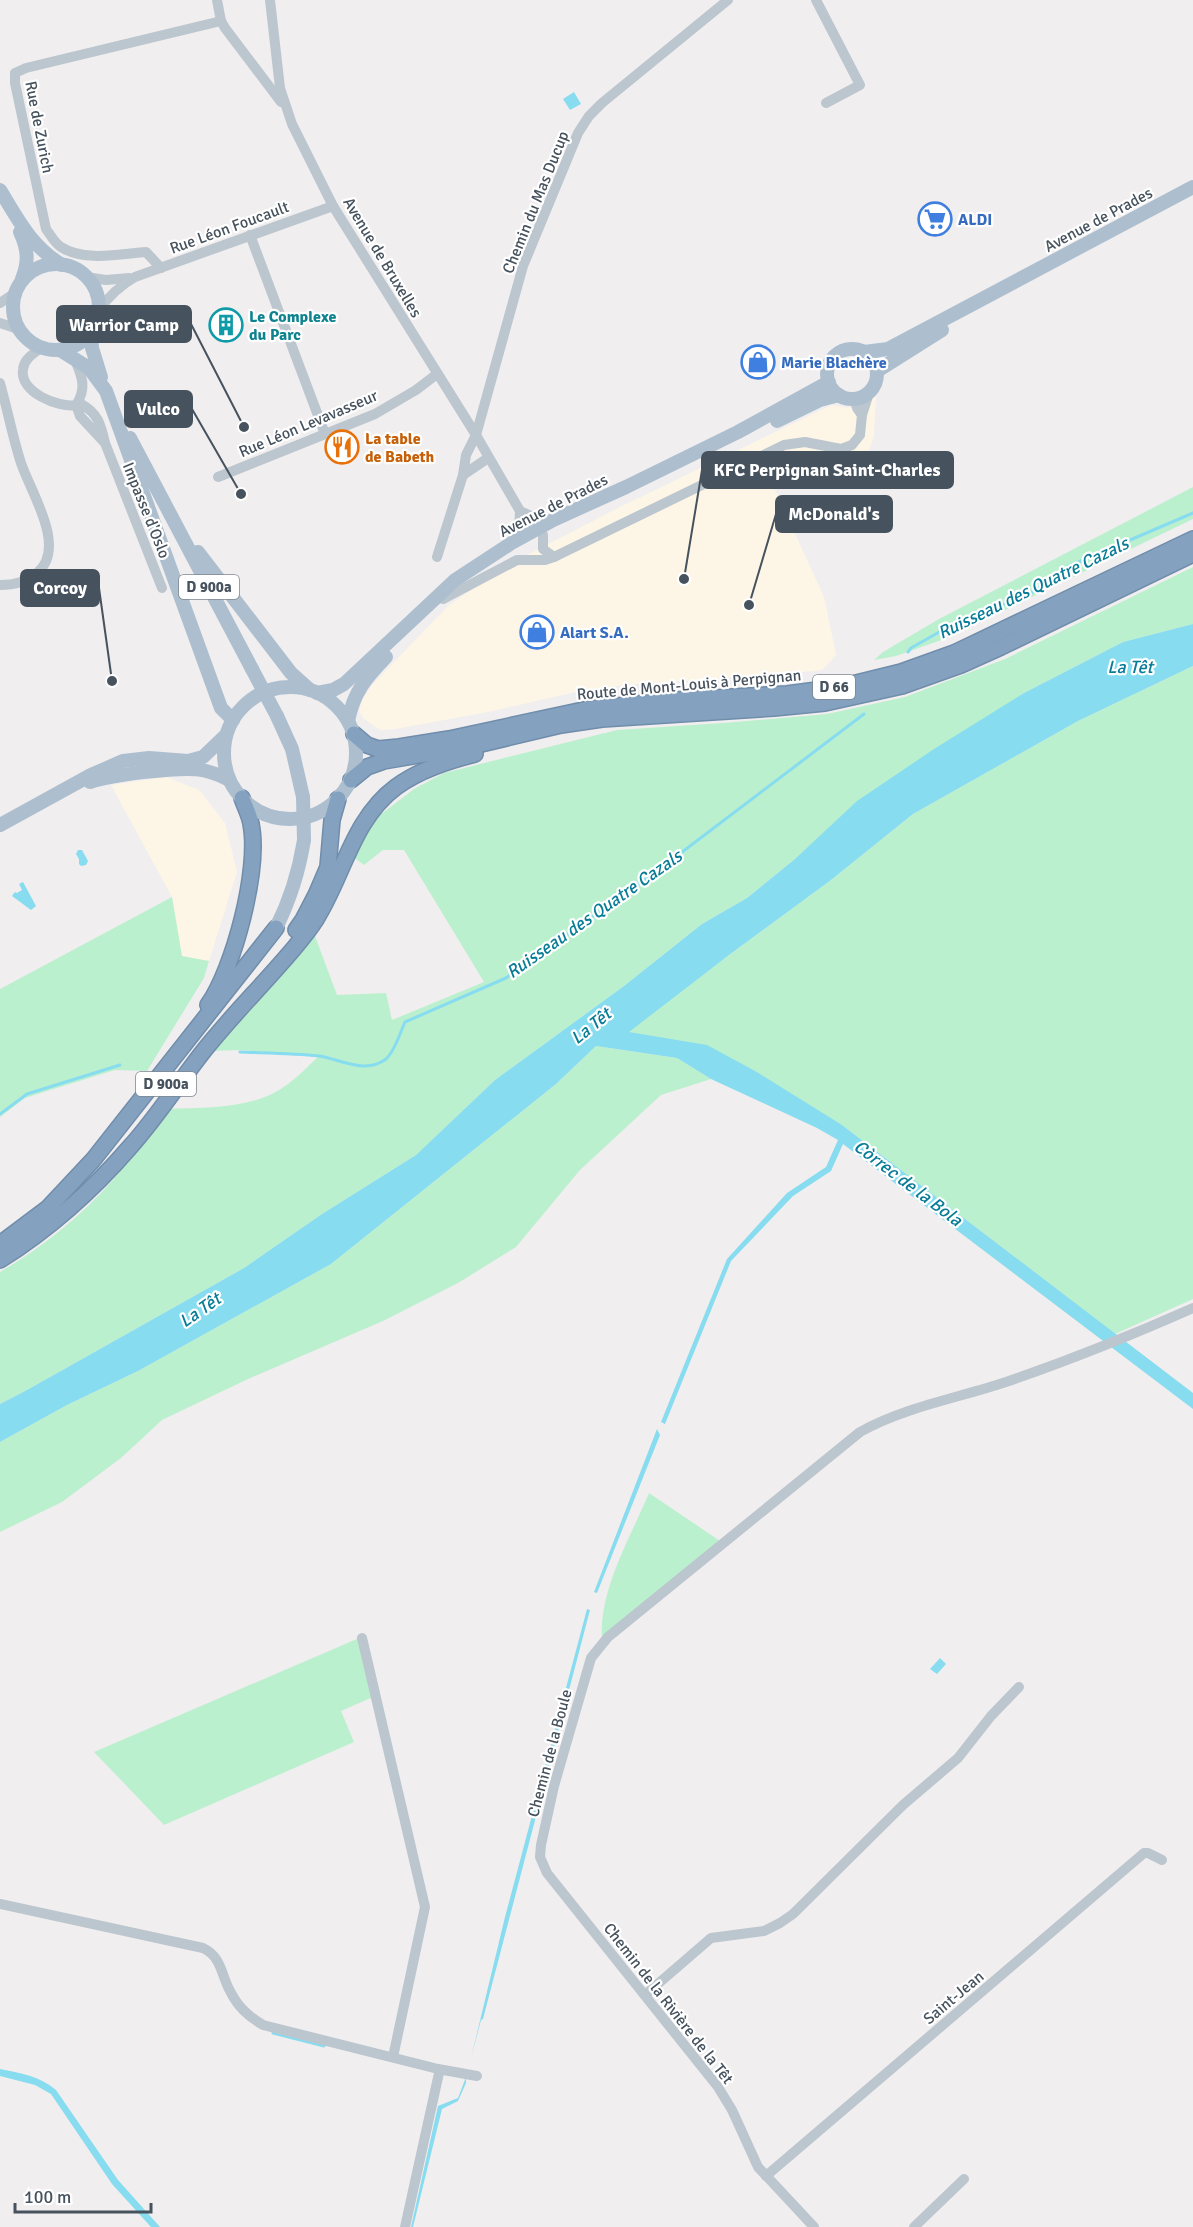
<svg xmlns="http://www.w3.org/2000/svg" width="1193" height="2227" viewBox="0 0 1193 2227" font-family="Signika,sans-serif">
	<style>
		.commercial { fill: #fdf6e7 }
		.green { fill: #bbf0cf }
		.water { fill: #87dcef }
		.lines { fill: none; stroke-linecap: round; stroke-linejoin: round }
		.stream { stroke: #87dcef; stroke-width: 3 }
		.highway-casing { stroke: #708dab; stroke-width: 18 }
		.minor { stroke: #bcc6ce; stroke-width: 10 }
		.major { stroke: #adbfcf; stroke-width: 14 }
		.highway { stroke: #84a2bf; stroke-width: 15 }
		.major-bridge { stroke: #adbfcf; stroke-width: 14 }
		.labels { text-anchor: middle; stroke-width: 4.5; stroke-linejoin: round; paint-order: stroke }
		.shield { fill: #fff; stroke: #7e868e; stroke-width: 1.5 }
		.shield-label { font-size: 15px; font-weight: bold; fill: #46525d }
		.street-label { font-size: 16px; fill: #46525d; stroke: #fff }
		.shop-label { font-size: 16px; font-weight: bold; fill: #366cbe; stroke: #fff; text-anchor: start }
		.culture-label { font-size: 16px; font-weight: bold; fill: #0d838f; stroke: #fff; text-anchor: start }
		.food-label { font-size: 16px; font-weight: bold; fill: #c56008; stroke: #fff; text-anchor: start }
		.water-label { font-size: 18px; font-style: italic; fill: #087c97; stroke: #fff }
		.leader { fill: none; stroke: #46525d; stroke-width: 2 }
		.callout-dot { fill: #46525d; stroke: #fff; stroke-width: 2 }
		.callout { fill: #46525d; stroke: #46525d; stroke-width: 2 }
		.callout-label { font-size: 18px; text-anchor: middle; font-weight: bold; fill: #fff }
	</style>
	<rect width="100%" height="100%" fill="#f1eeef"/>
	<g class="commercial">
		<path d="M876 394 874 435 868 453 840 464 810 457 785 459 766 470 824 597 836 655 822 670 785 674 635 684 584 690 493 711 395 729 382 730 377 728 363 718 359 711 362 700 372 685 448 606 508 565 618 508 821 410 832 405 849 408Z"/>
		<path d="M166 777 199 790 225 823 237 872 209 961 182 957 172 897 111 785Z"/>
	</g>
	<g class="green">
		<path d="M1193 487V519L947 638 896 656 874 660 883 652 939 619Z"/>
		<path d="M1193 567V624L1123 642 1024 693 795 859 747 898 702 924 624 986 495 1080 416 1155 322 1214 244 1268 27 1390 0 1404V1272C41 1248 79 1218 111 1182 131 1160 148 1133 167 1109 208 1107 254 1110 288 1084 299 1076 309 1065 319 1056L240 1050 212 1051 315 936 337 995 386 993 392 1020 484 982 404 850H383L364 865 353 857 376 818 414 789 444 773 617 730 723 723 827 714 905 697 1005 659Z"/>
		<path d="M1193 666V1299L1115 1334 842 1125 628 1032 729 955 831 880 913 814 1078 721Z"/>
		<path d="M172 897 182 956 209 961 204 978 147 1071 115 1070 44 1092 25 1098 0 1117V989Z"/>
		<path d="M596 1046 677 1058 711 1079 661 1095 580 1170 516 1247 458 1283 383 1321 248 1379 162 1420 121 1458 62 1502 0 1532V1442L67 1405 138 1371 331 1264 556 1084Z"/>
		<path d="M649 1493 720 1541 602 1637C599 1590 631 1536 649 1493Z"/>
		<path d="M366 1635 380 1694 341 1711 354 1742 164 1825 94 1752Z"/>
	</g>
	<g class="water">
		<path d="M574 92 581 104 570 110 563 99Z"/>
		<path d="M1193 624V666L1078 721 913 814 831 880 729 955 629 1032 707 1045 755 1071 842 1125 1193 1393V1409L843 1144 831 1171 793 1196 731 1261 665 1424 661 1422 727 1259 787 1193 826 1167 838 1140 817 1128 711 1079 677 1058 596 1046 556 1084 331 1264 138 1371 67 1405 0 1442V1404L27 1390 244 1268 322 1214 416 1155 495 1080 624 986 702 924 747 898 795 859 857 801 934 749 1024 693 1123 642Z"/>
		<path d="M78 850H82L88 861 86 865 81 866 79 864V859L76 854Z"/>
		<path d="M23 882 36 906 31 910 12 896 15 892 17 893 22 890 19 884Z"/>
		<path d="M657 1429 660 1435 597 1593 594 1592Z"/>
		<path d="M587 1609 590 1610 483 2019 481 2020 471 2058 505 1917Z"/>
		<path d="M940 1658 946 1664 937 1674 930 1669Z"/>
		<path d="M0 2069C20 2073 40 2076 56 2090L118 2180 160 2227H151L112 2184 51 2094 35 2085 0 2076Z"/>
		<path d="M466 2077V2083L458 2101 442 2109 413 2227H411L438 2106 458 2098Z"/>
	</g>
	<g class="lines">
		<g class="stream">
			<path d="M908 652 911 648 941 631 1033 592 1067 567 1193 513"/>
			<path d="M240 1052C266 1053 293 1053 319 1056 340 1059 365 1075 386 1059 395 1051 400 1033 405 1022L506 978 661 868 864 714"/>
			<path d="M0 1114 27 1094 120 1065"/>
			<path d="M273 2033 324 2046"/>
		</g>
		<defs>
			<g id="highway">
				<path d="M354 734 367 745 378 749 399 747 449 739 588 709 675 700 787 694 840 687 901 672 954 653 1193 539"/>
				<path d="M351 780 367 767 384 761 477 745 561 725 602 719 774 708 825 703 902 686 961 665 1001 647 1193 554"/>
				<path d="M296 930 303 920 316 895 328 867 332 820 338 799"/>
				<path d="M208 1005C234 968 260 869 251 824 250 816 245 807 242 798"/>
				<path d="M0 1244 48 1208 93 1160 276 928"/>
				<path d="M0 1260C49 1229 92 1191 130 1147 156 1118 178 1084 202 1053 231 1016 265 983 295 947 303 937 313 926 319 914 344 872 354 818 396 787 419 770 448 761 475 754"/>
			</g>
		</defs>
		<use href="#highway" class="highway-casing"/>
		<g class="minor">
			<path d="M217 0 221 21 225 28 281 102"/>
			<path d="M270 0 280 88 292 124 333 206 476 435 520 511 519 530 513 542"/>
			<path d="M816 0 860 85 826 103"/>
			<path d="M250 235 325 434"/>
			<path d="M161 268 146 252C120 254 84 262 61 247 55 244 50 234 46 229L15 83V73L26 68 221 21"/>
			<path d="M86 277 106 280 129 278"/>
			<path d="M0 303 15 293"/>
			<path d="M98 311C109 296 119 286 135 277L333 206"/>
			<path d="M0 323 18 329"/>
			<path d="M41 348C34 353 24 359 23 369 19 392 58 408 76 405 88 387 81 375 74 357"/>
			<path d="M0 383C7 408 12 434 20 460 28 488 68 546 38 572 26 582 15 585 0 585"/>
			<path d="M854 399 857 408 862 415"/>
			<path d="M81 404C98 413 101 425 105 443L80 416 76 405Z"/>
			<path d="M105 443 162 588"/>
			<path d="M463 475 488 458"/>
			<path d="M218 477 375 414 416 390 437 374"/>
			<path d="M520 511 540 520H553"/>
			<path d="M543 535V549L554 557"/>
			<path d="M437 557 463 475 466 455 476 435 523 266 578 133 589 116 602 103 728 0"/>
			<path d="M443 599 517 560H545L554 557 784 445 805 442 841 449 852 445 860 435 862 415 869 393"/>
			<path d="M362 1638 425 1907 393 2057"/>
			<path d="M0 1904 203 1948C222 1957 221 1975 230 1991 238 2007 248 2016 263 2025L438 2069 439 2073 405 2227"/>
			<path d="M645 1995 711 1938 764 1931 780 1923 793 1914 903 1805 958 1758 991 1716 1019 1687"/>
			<path d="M438 2069 477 2076"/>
			<path d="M766 2176 1144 1853H1148L1162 1860"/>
			<path d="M814 2227 758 2167 732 2110 718 2087 547 1873 540 1857 541 1845 554 1786 591 1658 608 1637 860 1432C905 1407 958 1398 1006 1382 1070 1360 1132 1335 1193 1308"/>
			<path d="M914 2227 964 2179"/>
		</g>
		<g class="major">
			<path d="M0 190C19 221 31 246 62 265"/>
			<path d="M20 232C28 249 29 262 22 279"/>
			<circle cx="56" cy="307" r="43"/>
			<path d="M91 331 92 348 101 377"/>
			<circle cx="852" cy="374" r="25"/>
			<path d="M60 350 89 368 106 391 221 708 233 720"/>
			<path d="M864 352 888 349 1193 187"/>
			<path d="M877 371 942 330"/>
			<path d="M777 421 820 400 839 395"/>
			<path d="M130 438 252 669"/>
			<path d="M198 552 291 673 310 690"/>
			<circle cx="290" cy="753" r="66"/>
			<path d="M317 693 333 690 344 684 455 580 513 542 553 520 626 487 738 432 829 382"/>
			<path d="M277 716 292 749 303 797"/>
			<path d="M348 721C354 691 366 678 386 657"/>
			<path d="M90 782C111 775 181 766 202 770 211 772 220 775 229 780"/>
			<path d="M0 825 91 775 123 761 149 758 188 761 203 757 226 735"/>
			<path d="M276 928C290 900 299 871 304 840"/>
		</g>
		<use href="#highway" class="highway"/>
		<g class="major-bridge">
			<path d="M252 669 277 716"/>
			<path d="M303 797 304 840"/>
		</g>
	</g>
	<defs>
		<symbol id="supermarket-ring" viewBox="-11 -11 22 22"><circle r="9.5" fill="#fff" stroke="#3f7fe0" stroke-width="1.5"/><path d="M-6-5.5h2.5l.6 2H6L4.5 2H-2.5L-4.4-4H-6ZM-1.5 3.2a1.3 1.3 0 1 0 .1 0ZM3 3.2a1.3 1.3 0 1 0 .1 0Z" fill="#3f7fe0"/></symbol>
		<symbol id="building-ring" viewBox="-11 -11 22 22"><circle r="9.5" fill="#fff" stroke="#0f9aa8" stroke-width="1.5"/><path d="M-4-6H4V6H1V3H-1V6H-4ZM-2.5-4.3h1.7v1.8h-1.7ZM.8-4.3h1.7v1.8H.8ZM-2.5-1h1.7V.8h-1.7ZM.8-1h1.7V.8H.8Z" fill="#0f9aa8"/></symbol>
		<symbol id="shop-ring" viewBox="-11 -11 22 22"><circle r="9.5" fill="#fff" stroke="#3f7fe0" stroke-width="1.5"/><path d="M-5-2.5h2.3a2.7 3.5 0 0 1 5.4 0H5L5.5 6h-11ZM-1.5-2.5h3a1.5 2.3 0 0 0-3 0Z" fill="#3f7fe0"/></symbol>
		<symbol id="restaurant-ring" viewBox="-11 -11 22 22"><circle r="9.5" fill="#fff" stroke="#e8710a" stroke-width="1.5"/><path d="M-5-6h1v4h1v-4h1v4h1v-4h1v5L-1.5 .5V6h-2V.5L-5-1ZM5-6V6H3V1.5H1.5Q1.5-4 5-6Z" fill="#e8710a"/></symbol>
	</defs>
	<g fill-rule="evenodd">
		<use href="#supermarket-ring" x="916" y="200" width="38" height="38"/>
		<use href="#building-ring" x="207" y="306" width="38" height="38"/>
		<use href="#shop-ring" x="739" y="343" width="38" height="38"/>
		<use href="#restaurant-ring" x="323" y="428" width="38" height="38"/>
		<use href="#shop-ring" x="518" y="613" width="38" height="38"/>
	</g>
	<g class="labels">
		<g class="shield">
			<rect x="179" y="575" width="60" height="24" rx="4.5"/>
			<rect x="813" y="675" width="42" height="24" rx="4.5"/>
			<rect x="136" y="1072" width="60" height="24" rx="4.5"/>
		</g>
		<g class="shield-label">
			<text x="209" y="592">D 900a</text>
			<text x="834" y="692">D 66</text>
			<text x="166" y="1089">D 900a</text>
		</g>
		<g class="street-label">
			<text transform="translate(40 127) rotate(79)" y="6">Rue de Zurich</text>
			<text transform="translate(535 202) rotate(-68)" y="6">Chemin du Mas Ducup</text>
			<text transform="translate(1098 219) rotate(-28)" y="6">Avenue de Prades</text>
			<text transform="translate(229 227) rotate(-20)" y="6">Rue Léon Foucault</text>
			<text transform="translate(383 257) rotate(59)" y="6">Avenue de Bruxelles</text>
			<text transform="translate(308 423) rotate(-23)" y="6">Rue Léon Levavasseur</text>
			<text transform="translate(553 505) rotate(-27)" y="6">Avenue de Prades</text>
			<text transform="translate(147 510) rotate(68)" y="6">Impasse d'Oslo</text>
			<text transform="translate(689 684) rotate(-5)" y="6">Route de Mont-Louis à Perpignan</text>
			<text transform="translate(549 1753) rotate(-75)" y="6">Chemin de la Boule</text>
			<text transform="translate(953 1997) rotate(-40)" y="6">Saint-Jean</text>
			<text transform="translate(669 2003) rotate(52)" y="6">Chemin de la Rivière de la Têt</text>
		</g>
		<g class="shop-label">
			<text x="958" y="225">ALDI</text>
			<text x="781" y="368">Marie Blachère</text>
			<text x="560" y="638">Alart S.A.</text>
		</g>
		<g class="culture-label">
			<text x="249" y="322">Le Complexe<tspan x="249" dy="18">du Parc</tspan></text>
		</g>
		<g class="food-label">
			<text x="365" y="444">La table<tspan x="365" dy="18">de Babeth</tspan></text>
		</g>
		<g class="water-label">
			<text transform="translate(1033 588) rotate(-26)" y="6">Ruisseau des Quatre Cazals</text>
			<text x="1130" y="673">La Têt</text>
			<text transform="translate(594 914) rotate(-35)" y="6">Ruisseau des Quatre Cazals</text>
			<text transform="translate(591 1026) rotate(-39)" y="6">La Têt</text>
			<text transform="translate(908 1183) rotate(37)" y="6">Còrrec de la Bola</text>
			<text transform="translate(200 1310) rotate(-35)" y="6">La Têt</text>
		</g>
	</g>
	<path class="leader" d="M244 427L191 324M241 494L192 409M684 579L702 470M749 605L776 514M112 681L99 588"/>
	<g class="callout-dot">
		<circle cx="244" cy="427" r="6"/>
		<circle cx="241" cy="494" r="6"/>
		<circle cx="684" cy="579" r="6"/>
		<circle cx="749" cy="605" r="6"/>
		<circle cx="112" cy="681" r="6"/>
	</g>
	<g class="callout">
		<rect x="57" y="306" width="134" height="36" rx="6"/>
		<rect x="125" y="391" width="67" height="36" rx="6"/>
		<rect x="702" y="452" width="251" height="36" rx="6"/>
		<rect x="776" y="496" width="116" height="36" rx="6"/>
		<rect x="21" y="570" width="78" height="36" rx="6"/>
	</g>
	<g class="callout-label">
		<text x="124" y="331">Warrior Camp</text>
		<text x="158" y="415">Vulco</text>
		<text x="827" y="476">KFC Perpignan Saint-Charles</text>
		<text x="834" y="520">McDonald's</text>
		<text x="60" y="594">Corcoy</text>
	</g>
	<path d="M15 2203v9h136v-9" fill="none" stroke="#46525d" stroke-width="3"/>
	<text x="24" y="2203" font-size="18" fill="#46525d" stroke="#ffffff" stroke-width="4.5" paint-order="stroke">100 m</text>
</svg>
